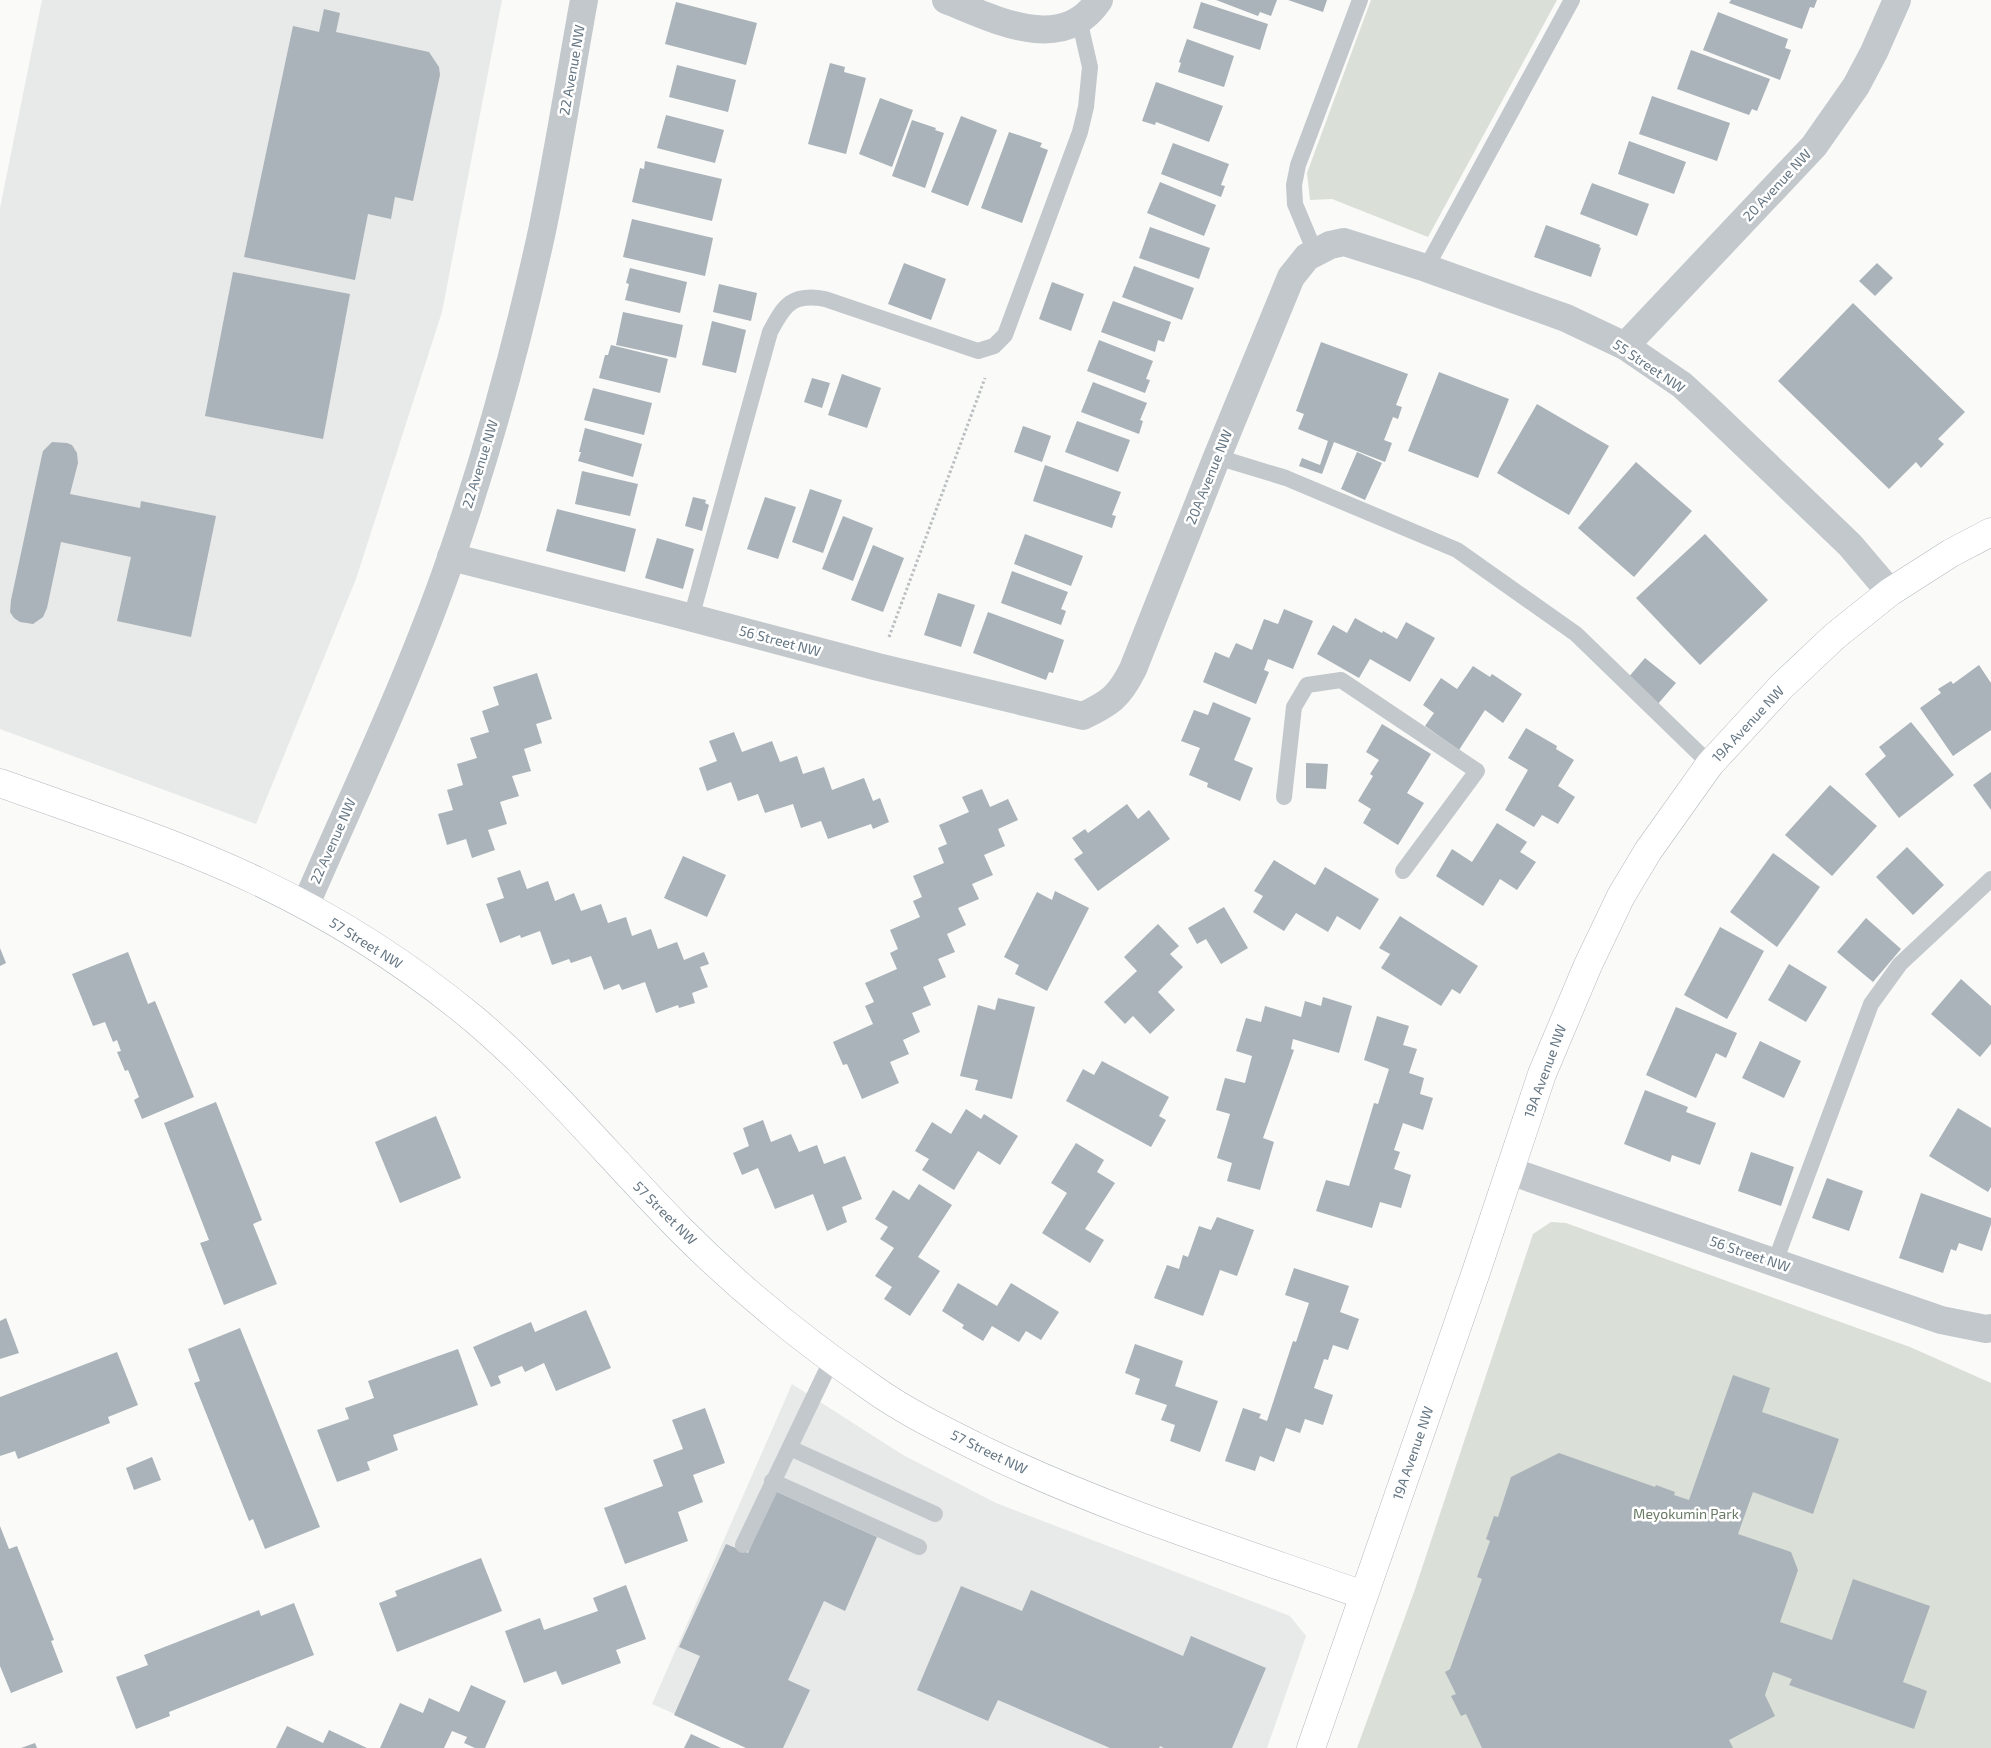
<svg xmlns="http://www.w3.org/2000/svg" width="1991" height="1748" viewBox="0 0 1991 1748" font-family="'Exo 2',sans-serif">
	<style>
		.built { fill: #e8e9e9 }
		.green { fill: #dadfd7 }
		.building { fill: #aab3b9 }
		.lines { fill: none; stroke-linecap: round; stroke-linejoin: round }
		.secondary-casing { stroke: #b3babf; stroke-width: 29 }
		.path { stroke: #bbbfc2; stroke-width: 3; stroke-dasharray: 2.5 2.5; stroke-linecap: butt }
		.lane { stroke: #c3c8cc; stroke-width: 16 }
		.street { stroke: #c3c8cc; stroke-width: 28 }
		.secondary { stroke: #fff; stroke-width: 28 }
		.labels { text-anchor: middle; stroke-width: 5; stroke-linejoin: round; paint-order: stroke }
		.street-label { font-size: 14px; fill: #657683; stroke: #fff }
		.park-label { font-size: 14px; fill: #687a64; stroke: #fff }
	</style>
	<rect width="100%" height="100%" fill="#fafaf8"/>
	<g class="built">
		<path d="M42 0H502L442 312 356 579 256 824 0 729V208Z"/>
		<path d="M792 1384 903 1455 996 1503 1290 1616 1306 1636 1267 1748H752L652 1704Z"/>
	</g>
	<g class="green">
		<path d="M1371 0H1557L1428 237 1332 199 1310 200 1307 173Z"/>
		<path d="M1551 1222 1566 1223 1910 1347 1991 1383V1748H1357L1414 1592 1533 1234Z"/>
	</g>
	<g class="building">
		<path d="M1216 0H1277L1271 16 1260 12 1258 16Z"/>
		<path d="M1288 0H1327L1323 12Z"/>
		<path d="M1731 0H1817L1814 8 1810 7 1802 29 1729 3Z"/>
		<path d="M676 2 757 23 746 65 665 44Z"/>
		<path d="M1201 2 1268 24 1260 50 1193 28Z"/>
		<path d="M324 9 340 13 336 32 429 52 439 67 440 75 413 201 395 197 391 219 368 214 355 280 244 257 293 26 319 32Z"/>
		<path d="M1718 12 1788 39 1785 48 1791 50 1780 80 1703 50Z"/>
		<path d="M1187 39 1234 56 1224 87 1178 72 1181 63 1179 62Z"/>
		<path d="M1691 50 1770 79 1757 111 1752 109 1749 115 1677 89Z"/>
		<path d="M830 63 845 67 844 72 866 78 846 154 808 144Z"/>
		<path d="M677 65 736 80 728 112 669 97Z"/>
		<path d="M1156 82 1223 106 1209 142 1156 122 1155 125 1142 121Z"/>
		<path d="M1652 96 1730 123 1717 161 1639 134Z"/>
		<path d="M880 98 913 110 892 167 859 154Z"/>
		<path d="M666 115 724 130 715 163 657 148Z"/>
		<path d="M961 116 997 130 968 206 931 192Z"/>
		<path d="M912 120 936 128 935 130 944 133 925 188 892 176Z"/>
		<path d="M1009 132 1042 143 1040 147 1048 150 1022 223 981 208Z"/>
		<path d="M1629 141 1686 162 1674 194 1618 174Z"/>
		<path d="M1173 143 1229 164 1221 185 1225 186 1221 197 1161 174Z"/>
		<path d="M645 161 722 179 712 221 632 202 640 168 644 169Z"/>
		<path d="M1160 182 1216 205 1204 236 1147 213Z"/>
		<path d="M1592 183 1649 204 1637 236 1580 214Z"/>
		<path d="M632 219 713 238 705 276 623 257Z"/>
		<path d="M1546 225 1600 245 1599 247 1601 248 1591 277 1534 257Z"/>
		<path d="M1150 227 1210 248 1199 279 1139 258Z"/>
		<path d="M904 263 946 279 931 320 888 304Z"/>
		<path d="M1877 263 1893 278 1875 296 1859 281Z"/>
		<path d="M1134 266 1194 288 1182 320 1122 297Z"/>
		<path d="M630 268 687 282 680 313 625 300 629 284 626 283Z"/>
		<path d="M233 272 350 294 323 439 205 416Z"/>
		<path d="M1052 282 1084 294 1071 331 1039 319Z"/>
		<path d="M719 284 757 293 751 321 713 312Z"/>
		<path d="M1113 301 1171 322 1164 342 1158 340 1155 352 1101 332Z"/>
		<path d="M1853 303 1965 412 1938 439 1944 444 1921 468 1916 462 1889 489 1778 381Z"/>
		<path d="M623 312 683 325 676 358 616 345Z"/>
		<path d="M712 321 746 330 736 373 702 365Z"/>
		<path d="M1099 340 1153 361 1146 379 1150 380 1145 393 1087 371Z"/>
		<path d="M1321 342 1408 374 1396 405 1402 407 1398 419 1393 417 1384 440 1392 443 1385 462 1334 442 1322 474 1299 466 1302 458 1320 465 1328 441 1298 429 1304 414 1296 411Z"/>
		<path d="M611 345 668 359 660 393 599 378 605 355H608Z"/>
		<path d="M1439 372 1509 399 1478 478 1408 451Z"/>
		<path d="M842 374 881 388 867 428 828 415Z"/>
		<path d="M812 378 830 383 822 408 804 402Z"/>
		<path d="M1093 382 1147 403 1140 420 1143 421 1139 434 1081 412Z"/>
		<path d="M593 388 652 403 644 435 584 420Z"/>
		<path d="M1537 404 1609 446 1569 515 1497 473Z"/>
		<path d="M1077 421 1130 440 1118 472 1065 452Z"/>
		<path d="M1023 426 1051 436 1042 462 1014 452Z"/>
		<path d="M585 428 642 444 633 477 578 461 581 452H579Z"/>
		<path d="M52 442 67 443 72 445 77 453 78 463 70 494 140 508 141 501 216 516 191 637 117 621 131 557 61 542 47 608 43 617 33 624 20 622 14 618 10 612 11 600 42 455 43 451Z"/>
		<path d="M1357 452 1382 463 1365 500 1341 489Z"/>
		<path d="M1636 462 1692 511 1634 577 1578 528Z"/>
		<path d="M1045 465 1121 492 1112 515 1116 516 1112 528 1033 501Z"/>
		<path d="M582 471 638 484 630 516 575 504Z"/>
		<path d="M810 489 842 500 823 553 792 542Z"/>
		<path d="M693 497 706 500 705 503 709 505 702 531 685 526Z"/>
		<path d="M765 497 796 507 778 559 747 549Z"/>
		<path d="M557 509 636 529 625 572 546 551Z"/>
		<path d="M843 516 873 528 853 581 822 569Z"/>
		<path d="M1025 534 1083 556 1071 586 1014 564Z"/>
		<path d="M1705 534 1768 600 1700 665 1636 598Z"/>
		<path d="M657 538 694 549 683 589 645 578Z"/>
		<path d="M873 545 904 558 883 612 851 600Z"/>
		<path d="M1012 571 1068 592 1061 609 1066 611 1061 625 1001 603Z"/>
		<path d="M938 593 975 605 961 647 924 635Z"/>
		<path d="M1284 609 1313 621 1293 669 1268 659 1264 670 1269 672 1256 704 1203 682 1215 652 1229 658 1236 643 1252 650 1264 619 1278 624Z"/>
		<path d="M988 612 1064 640 1053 673 1049 672 1046 680 973 653Z"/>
		<path d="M1355 618 1382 633 1383 631 1397 639 1406 622 1435 638 1410 682 1370 659 1359 678 1317 654 1333 625 1347 633Z"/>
		<path d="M1645 658 1676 683 1657 705 1627 679Z"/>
		<path d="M1979 665 1991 683V730L1953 756 1920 708 1941 693 1938 689 1951 681 1953 684Z"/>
		<path d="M1473 666 1490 677 1492 674 1522 694 1503 723 1485 710 1459 750 1425 726 1434 713 1423 705 1441 678 1457 689Z"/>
		<path d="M537 673 552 719 536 724 542 743 524 749 531 771 512 776 519 796 500 802 507 824 488 830 495 850 472 858 466 839 447 845 438 814 453 810 447 790 463 785 457 764 477 758 470 738 489 732 482 711 499 705 493 687Z"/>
		<path d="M1213 702 1251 718 1234 760 1253 768 1240 801 1207 787 1208 783 1189 775 1200 748 1181 741 1194 710 1208 715Z"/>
		<path d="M1911 722 1954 775 1899 818 1865 774 1886 756 1879 747Z"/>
		<path d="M1382 724 1431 754 1407 793 1424 803 1398 845 1363 823 1371 809 1358 801 1373 776 1370 774 1379 760 1366 752Z"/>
		<path d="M1526 728 1557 746 1556 749 1574 760 1558 786 1575 797 1558 824 1542 815 1534 827 1505 810 1528 770 1508 758Z"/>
		<path d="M734 732 742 752 772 741 780 762 797 756 803 774 824 767 832 790 864 778 873 801 880 798 889 822 873 829 871 824 828 839 821 821 801 828 793 804 765 813 758 794 738 801 731 782 707 791 699 768 717 761 709 741Z"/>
		<path d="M1306 763 1328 764 1326 789 1306 788Z"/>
		<path d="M1991 772V810L1973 785Z"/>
		<path d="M1830 785 1877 826 1832 876 1785 835Z"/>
		<path d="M982 789 990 807 1008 799 1018 820 998 829 1005 846 984 855 993 875 972 884 979 899 958 908 966 925 947 934 955 952 938 959 946 977 923 987 931 1005 912 1013 920 1032 903 1040 909 1054 890 1062 899 1083 862 1099 847 1064 843 1065 833 1042 873 1024 865 1006 874 1002 865 983 897 969 890 953 898 949 890 930 920 917 913 901 922 897 913 876 944 863 938 848 947 844 939 825 969 812 962 797Z"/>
		<path d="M1127 804 1138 819 1149 810 1170 839 1098 891 1074 859 1083 853 1072 838 1085 829 1088 833Z"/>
		<path d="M1497 823 1527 842 1520 852 1536 862 1517 890 1500 879 1483 906 1436 876 1452 849 1472 862Z"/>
		<path d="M1907 847 1944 885 1913 915 1876 877Z"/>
		<path d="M1773 853 1820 887 1777 947 1730 912Z"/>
		<path d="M683 856 726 875 707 917 664 898Z"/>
		<path d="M1274 860 1315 885 1325 867 1379 899 1360 930 1337 916 1328 932 1296 913 1284 931 1253 912 1263 896 1254 891Z"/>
		<path d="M520 870 527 889 548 881 555 901 574 893 581 911 601 904 608 923 626 917 632 936 651 929 658 949 677 942 684 960 704 952 709 964 700 967 708 987 692 993 695 1003 679 1008 678 1005 656 1013 645 982 622 990 619 984 604 990 591 956 571 963 569 959 552 965 540 931 521 938 520 935 500 943 486 904 504 898 497 878Z"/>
		<path d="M1055 891 1089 908 1047 991 1015 974 1019 965 1004 957 1037 892 1052 900Z"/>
		<path d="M1224 907 1248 948 1221 964 1206 939 1197 944 1188 928Z"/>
		<path d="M1400 916 1478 966 1460 994 1452 989 1441 1006 1381 968 1390 954 1379 948Z"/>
		<path d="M1866 918 1901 949 1873 982 1837 952Z"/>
		<path d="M1158 924 1179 946 1170 954 1183 967 1158 992 1175 1010 1150 1034 1133 1016 1125 1024 1104 1002 1137 971 1124 957Z"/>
		<path d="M1720 927 1764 951 1727 1019 1684 995Z"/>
		<path d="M0 948 6 963 0 966Z"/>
		<path d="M128 952 148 1004 155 1001 194 1097 142 1119 134 1100 139 1097 128 1070 125 1071 117 1052 121 1051 117 1040 113 1042 105 1022 93 1026 72 974Z"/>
		<path d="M1789 964 1827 987 1806 1022 1768 1000Z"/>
		<path d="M1961 979 1991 1006V1044L1980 1057 1931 1014Z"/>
		<path d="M1323 997 1352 1006 1339 1053 1293 1039 1291 1049 1294 1050 1263 1138 1274 1142 1260 1190 1227 1181 1232 1163 1217 1158 1230 1114 1216 1110 1225 1078 1245 1083 1252 1056 1236 1051 1246 1018 1261 1022 1265 1006 1301 1017 1305 1001 1321 1006Z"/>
		<path d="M998 998 1035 1007 1012 1099 975 1090 978 1080 960 1076 978 1005 995 1010Z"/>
		<path d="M1676 1007 1737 1033 1726 1058 1716 1053 1696 1098 1646 1075Z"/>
		<path d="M1377 1016 1409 1026 1403 1045 1417 1049 1409 1073 1424 1078 1420 1094 1433 1098 1423 1130 1403 1123 1394 1150 1400 1152 1394 1169 1411 1175 1401 1208 1380 1202 1372 1228 1316 1211 1326 1180 1349 1186 1374 1103 1378 1104 1389 1069 1364 1060Z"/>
		<path d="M1760 1041 1801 1061 1784 1098 1742 1078Z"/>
		<path d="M1102 1061 1169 1097 1159 1116 1166 1120 1151 1147 1066 1101 1083 1069 1094 1075Z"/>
		<path d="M1645 1090 1688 1107 1686 1112 1716 1123 1700 1165 1672 1155 1670 1162 1624 1144Z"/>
		<path d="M216 1102 262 1220 253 1224 277 1284 224 1305 200 1243 209 1240 164 1123Z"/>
		<path d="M1958 1108 1991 1128V1187L1988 1192 1929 1156Z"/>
		<path d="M966 1109 981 1119 984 1114 1018 1136 1000 1165 978 1151 954 1190 922 1170 929 1159 915 1151 932 1122 951 1134Z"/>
		<path d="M436 1116 461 1178 400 1203 375 1142Z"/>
		<path d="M763 1120 771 1142 791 1134 799 1152 817 1145 824 1164 845 1156 862 1199 842 1207 847 1222 827 1231 813 1194 775 1209 758 1168 742 1175 733 1153 749 1146 743 1128Z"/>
		<path d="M1076 1143 1104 1160 1097 1172 1115 1183 1085 1229 1104 1240 1090 1263 1042 1233 1067 1193 1051 1183Z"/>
		<path d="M1751 1152 1794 1167 1781 1206 1738 1191Z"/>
		<path d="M1827 1178 1863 1191 1849 1231 1812 1218Z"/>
		<path d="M919 1184 952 1205 918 1257 940 1271 910 1316 884 1299 892 1287 875 1276 894 1248 880 1239 888 1227 875 1219 893 1190 909 1200Z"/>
		<path d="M1921 1193 1991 1218V1224L1982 1251 1959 1243 1956 1251 1951 1249 1943 1273 1899 1258Z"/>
		<path d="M1217 1217 1254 1230 1237 1276 1220 1270 1203 1316 1154 1298 1167 1265 1179 1269 1183 1255 1188 1257 1199 1226 1211 1230Z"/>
		<path d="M1294 1268 1349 1286 1340 1312 1359 1319 1348 1350 1333 1345 1328 1360 1324 1359 1314 1388 1333 1395 1323 1425 1305 1419 1300 1433 1286 1428 1274 1462 1260 1456 1255 1471 1225 1461 1243 1408 1261 1414 1259 1418 1267 1421 1293 1341 1296 1342 1309 1303 1285 1295Z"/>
		<path d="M958 1283 997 1306 1011 1283 1059 1312 1041 1340 1026 1331 1019 1342 992 1326 983 1341 962 1328 964 1325 942 1311Z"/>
		<path d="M586 1310 611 1368 556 1391 544 1363 525 1372 522 1366 498 1376 501 1383 491 1387 473 1347 531 1322 535 1332Z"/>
		<path d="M6 1318 19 1353 0 1359V1321Z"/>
		<path d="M240 1328 320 1527 265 1549 253 1519 249 1521 194 1383 200 1381 188 1349Z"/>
		<path d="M1135 1344 1183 1361 1175 1386 1218 1401 1200 1452 1170 1441 1175 1425 1161 1420 1167 1405 1135 1394 1140 1379 1125 1373Z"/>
		<path d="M458 1349 478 1405 393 1435 398 1450 367 1462 370 1470 337 1482 317 1430 349 1419 345 1408 374 1398 368 1381Z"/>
		<path d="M117 1352 138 1405 108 1417 110 1423 18 1459 15 1451 0 1456V1397Z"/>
		<path d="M1733 1375 1770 1388 1762 1412 1839 1439 1813 1514 1753 1492 1738 1534 1791 1552 1798 1570 1780 1622 1832 1640 1853 1579 1930 1606 1903 1682 1927 1691 1914 1729 1789 1685 1792 1679 1773 1672 1765 1695 1775 1716 1729 1740 1733 1748H1482L1466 1714 1461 1716 1451 1696 1456 1694 1445 1672 1450 1669 1482 1579 1477 1577 1490 1541 1486 1539 1494 1516 1498 1517 1511 1477 1559 1453 1655 1487 1656 1485 1675 1492 1674 1495 1689 1500Z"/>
		<path d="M705 1408 725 1463 693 1475 703 1502 678 1512 688 1541 625 1564 604 1508 663 1486 653 1460 683 1449 672 1420Z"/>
		<path d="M152 1457 161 1480 134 1490 126 1468Z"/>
		<path d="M775 1491 877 1537 845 1611 824 1601 788 1680 810 1690 783 1748H746L674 1715 700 1656 679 1647 726 1544 748 1553Z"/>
		<path d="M0 1526 9 1549 17 1546 54 1640 51 1641 63 1672 11 1693 0 1666Z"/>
		<path d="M481 1558 502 1611 397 1652 379 1603 397 1596 395 1591Z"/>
		<path d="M626 1585 646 1639 616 1650 621 1663 562 1685 556 1671 524 1683 505 1631 540 1618 544 1630 598 1611 593 1598Z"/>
		<path d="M961 1586 1022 1611 1031 1590 1183 1656 1191 1636 1266 1668 1232 1748H1164L1160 1746 1159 1748H1110L998 1700 988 1721 917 1690Z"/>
		<path d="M294 1603 314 1655 169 1712 170 1716 136 1729 116 1677 148 1665 144 1655 259 1610 261 1616Z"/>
		<path d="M471 1685 506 1701 485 1748H475L464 1743 467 1737 452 1731 444 1748H380L400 1703 423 1713 429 1698 459 1712Z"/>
		<path d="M287 1726 323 1743 329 1730 367 1748H276Z"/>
		<path d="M691 1734 721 1748H684Z"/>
		<path d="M35 1743 37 1748H21Z"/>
	</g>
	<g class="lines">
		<defs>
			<g id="secondary">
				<path d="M0 783C86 814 175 842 257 881 335 918 409 965 475 1020 549 1083 611 1159 679 1228 737 1287 804 1341 872 1388 907 1413 947 1432 985 1451 1107 1510 1236 1550 1363 1595"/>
				<path d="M1311 1748 1476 1272 1542 1074 1588 965 1621 896 1648 851 1710 764 1782 686 1835 636 1890 592 1951 553 1991 532"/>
			</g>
		</defs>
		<use href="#secondary" class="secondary-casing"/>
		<path class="path" d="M889 637 985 378"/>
		<g class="lane">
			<path d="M1315 252 1295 204 1294 185 1298 165 1360 0"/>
			<path d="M1426 268 1572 0"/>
			<path d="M1217 457 1286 478 1457 550 1576 634 1710 764"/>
			<path d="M691 618 770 332C784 305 792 293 825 299L978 351 994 346 1005 335 1080 132 1086 107 1090 67 1079 19"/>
			<path d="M1284 797 1294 707 1307 685 1341 680 1477 771 1403 871"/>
			<path d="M1775 1262 1871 1004 1900 964 1991 879"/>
			<path d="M790 1448 935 1514"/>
			<path d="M772 1481 919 1547"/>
			<path d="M743 1545 832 1359"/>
		</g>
		<g class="street">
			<path d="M946 0C992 18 1062 56 1099 0"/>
			<path d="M1625 346 1814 146 1856 86 1874 52 1897 0"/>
			<path d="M451 557 666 611 878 667 1083 716C1110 703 1119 697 1133 669L1217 457 1291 277 1307 257 1330 245 1344 242 1426 268 1566 318 1625 346 1682 385 1707 408 1850 545 1890 592"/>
			<path d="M305 906C355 791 410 677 451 558 488 451 518 341 542 231 558 154 570 77 584 0"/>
			<path d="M1510 1171 1941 1320 1986 1329 1991 1328"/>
		</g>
		<use href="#secondary" class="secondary"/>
	</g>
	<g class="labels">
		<g class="street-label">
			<text transform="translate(572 70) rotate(-80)" y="5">22 Avenue NW</text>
			<text transform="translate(1777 185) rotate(-47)" y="5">20 Avenue NW</text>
			<text transform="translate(1649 366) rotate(34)" y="5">55 Street NW</text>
			<text transform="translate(480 464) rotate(-73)" y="5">22 Avenue NW</text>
			<text transform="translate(1209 477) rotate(-68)" y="5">20A Avenue NW</text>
			<text transform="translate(780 641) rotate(15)" y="5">56 Street NW</text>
			<text transform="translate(1748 724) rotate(-47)" y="5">19A Avenue NW</text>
			<text transform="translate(333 841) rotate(-66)" y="5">22 Avenue NW</text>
			<text transform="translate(366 943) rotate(32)" y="5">57 Street NW</text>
			<text transform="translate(1545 1071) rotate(-70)" y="5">19A Avenue NW</text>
			<text transform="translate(665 1213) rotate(45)" y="5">57 Street NW</text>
			<text transform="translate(1750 1254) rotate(19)" y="5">56 Street NW</text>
			<text transform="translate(989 1452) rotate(26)" y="5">57 Street NW</text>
			<text transform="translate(1413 1453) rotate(-71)" y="5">19A Avenue NW</text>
		</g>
		<g class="park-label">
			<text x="1686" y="1519">Meyokumin Park</text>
		</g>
	</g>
</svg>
